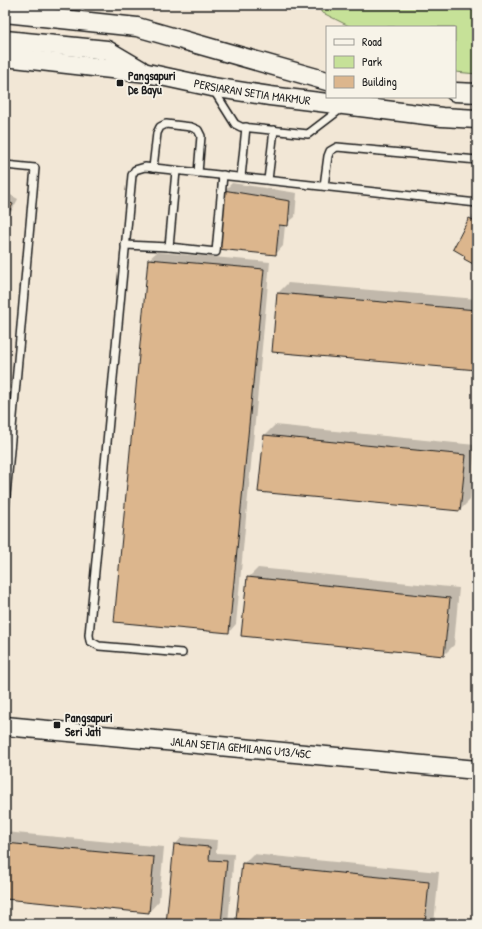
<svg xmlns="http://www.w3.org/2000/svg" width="482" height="929" viewBox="0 0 482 929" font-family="'Patrick Hand',sans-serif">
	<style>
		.green { fill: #c6e198; stroke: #717e5a }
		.shadow { fill: #0003 }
		.building { fill: #dcb68d; stroke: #1c1c1c }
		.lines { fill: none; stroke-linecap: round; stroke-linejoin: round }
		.service-casing { stroke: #1c1c1c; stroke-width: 10 }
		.tertiary-casing { stroke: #1c1c1c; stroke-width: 21 }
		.service { stroke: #f7f3e8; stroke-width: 7 }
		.tertiary { stroke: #f7f3e8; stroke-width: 18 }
		.poi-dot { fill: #1c1c1c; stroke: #f7f3e8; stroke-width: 1.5 }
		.labels { text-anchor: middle; stroke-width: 3.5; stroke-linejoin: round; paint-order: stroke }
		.poi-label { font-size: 12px; font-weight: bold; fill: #1c1c1c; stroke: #f7f3e8; text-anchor: start }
		.street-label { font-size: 12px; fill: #1c1c1c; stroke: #f7f3e8 }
	</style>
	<rect width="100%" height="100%" fill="#f2e7d6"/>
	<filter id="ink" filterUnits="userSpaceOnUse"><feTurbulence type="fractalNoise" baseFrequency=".025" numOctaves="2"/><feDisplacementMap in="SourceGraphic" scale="8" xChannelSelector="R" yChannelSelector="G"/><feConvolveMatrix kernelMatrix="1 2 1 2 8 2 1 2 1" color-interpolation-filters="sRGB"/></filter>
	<g filter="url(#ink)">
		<path class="green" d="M321 5H477V74L455 72V27H351L321 12Z"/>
		<g class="shadow">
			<path d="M232 183 297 193 295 217 285 225 283 246 276 254 224 191Z"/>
			<path d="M5 192 18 199 5 224Z"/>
			<path d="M476 213 477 214V265L470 219Z"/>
			<path d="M5 248 8 249 5 285Z"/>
			<path d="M157 252 270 262 236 624 229 632 115 621 149 259Z"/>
			<path d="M288 283 477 299V369L273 351 278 293Z"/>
			<path d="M275 425 475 445 470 500 460 510 265 435Z"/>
			<path d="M258 568 459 588 454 645 444 655 248 578Z"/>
			<path d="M5 832 164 847 159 901 149 912 5 898Z"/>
			<path d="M182 837 217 840 216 853 234 854 228 924H167L175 845Z"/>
			<path d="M253 854 439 872 434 924H292L243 864Z"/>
		</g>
		<g class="building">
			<path d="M223 190 290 201 288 226 279 225 276 255 218 249Z"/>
			<path d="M5 201 13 204 5 220Z"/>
			<path d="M469 218 477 222V266L464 259 465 256 453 249Z"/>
			<path d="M148 259 264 269 229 633 114 622Z"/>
			<path d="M277 293 477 310V370L272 352Z"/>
			<path d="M264 435 466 455 460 511 258 492Z"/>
			<path d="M247 577 450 598 444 656 241 636Z"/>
			<path d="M5 843 154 857 149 913 5 899Z"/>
			<path d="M174 844 210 847 209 860 227 861 221 924H166Z"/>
			<path d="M242 863 429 882 425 924H282L236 919Z"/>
		</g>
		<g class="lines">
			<defs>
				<g id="service">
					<path d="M213 89 235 124 241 127 308 134 342 108"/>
					<path d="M5 165 35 168 5 507"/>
					<path d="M153 168 157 133 160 127 166 124 191 127 198 130 201 136 198 173"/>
					<path d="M241 177 246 127"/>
					<path d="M268 180 274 130"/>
					<path d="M324 186 328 156 330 151 337 147 477 160"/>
					<path d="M125 245 169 247 176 171"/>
					<path d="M169 247 216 252 223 175"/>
					<path d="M182 653 99 646 90 641 89 635 132 175 135 170 145 167 477 203"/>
				</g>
				<g id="tertiary">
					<path d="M5 13 137 27 327 81"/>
					<path d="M5 40 107 50 141 70"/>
					<path id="s1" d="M5 57 147 73 212 87 270 96 442 117 477 119"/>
					<path d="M455 92 477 93"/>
					<path id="s2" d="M5 726 477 770"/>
				</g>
			</defs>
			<use href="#service" class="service-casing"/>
			<use href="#tertiary" class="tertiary-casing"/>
			<use href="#service" class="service"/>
			<use href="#tertiary" class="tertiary"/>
		</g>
	</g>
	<g class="poi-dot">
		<rect x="116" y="79" width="8" height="8" rx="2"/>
		<rect x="53" y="721" width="8" height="8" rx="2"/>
	</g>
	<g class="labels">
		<g class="poi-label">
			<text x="128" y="80">Pangsapuri<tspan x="128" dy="14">De Bayu</tspan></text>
			<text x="65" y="722">Pangsapuri<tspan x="65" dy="14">Seri Jati</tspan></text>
		</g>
		<g class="street-label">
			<text dy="4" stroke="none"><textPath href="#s1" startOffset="250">PERSIARAN SETIA MAKMUR</textPath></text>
			<text dy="4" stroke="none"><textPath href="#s2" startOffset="237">JALAN SETIA GEMILANG U13/45C</textPath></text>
		</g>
	</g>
	<rect width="482" height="929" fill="none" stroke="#f7f3e8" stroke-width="20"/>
	<rect x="10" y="10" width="462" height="909" fill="none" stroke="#1c1c1c" stroke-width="1.5" filter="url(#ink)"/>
	<rect x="326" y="26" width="130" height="72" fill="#f7f3e8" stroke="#9f9d96"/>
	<rect x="334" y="39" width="20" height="6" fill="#f7f3e8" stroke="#9f9d96"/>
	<text x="362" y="46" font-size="12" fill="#1c1c1c">Road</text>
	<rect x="334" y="56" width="20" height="12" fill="#c6e198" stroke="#9f9d96"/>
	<text x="362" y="66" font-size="12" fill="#1c1c1c">Park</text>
	<rect x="334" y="76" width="20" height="12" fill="#dcb68d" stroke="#9f9d96"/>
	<text x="362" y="86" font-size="12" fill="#1c1c1c">Building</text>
</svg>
